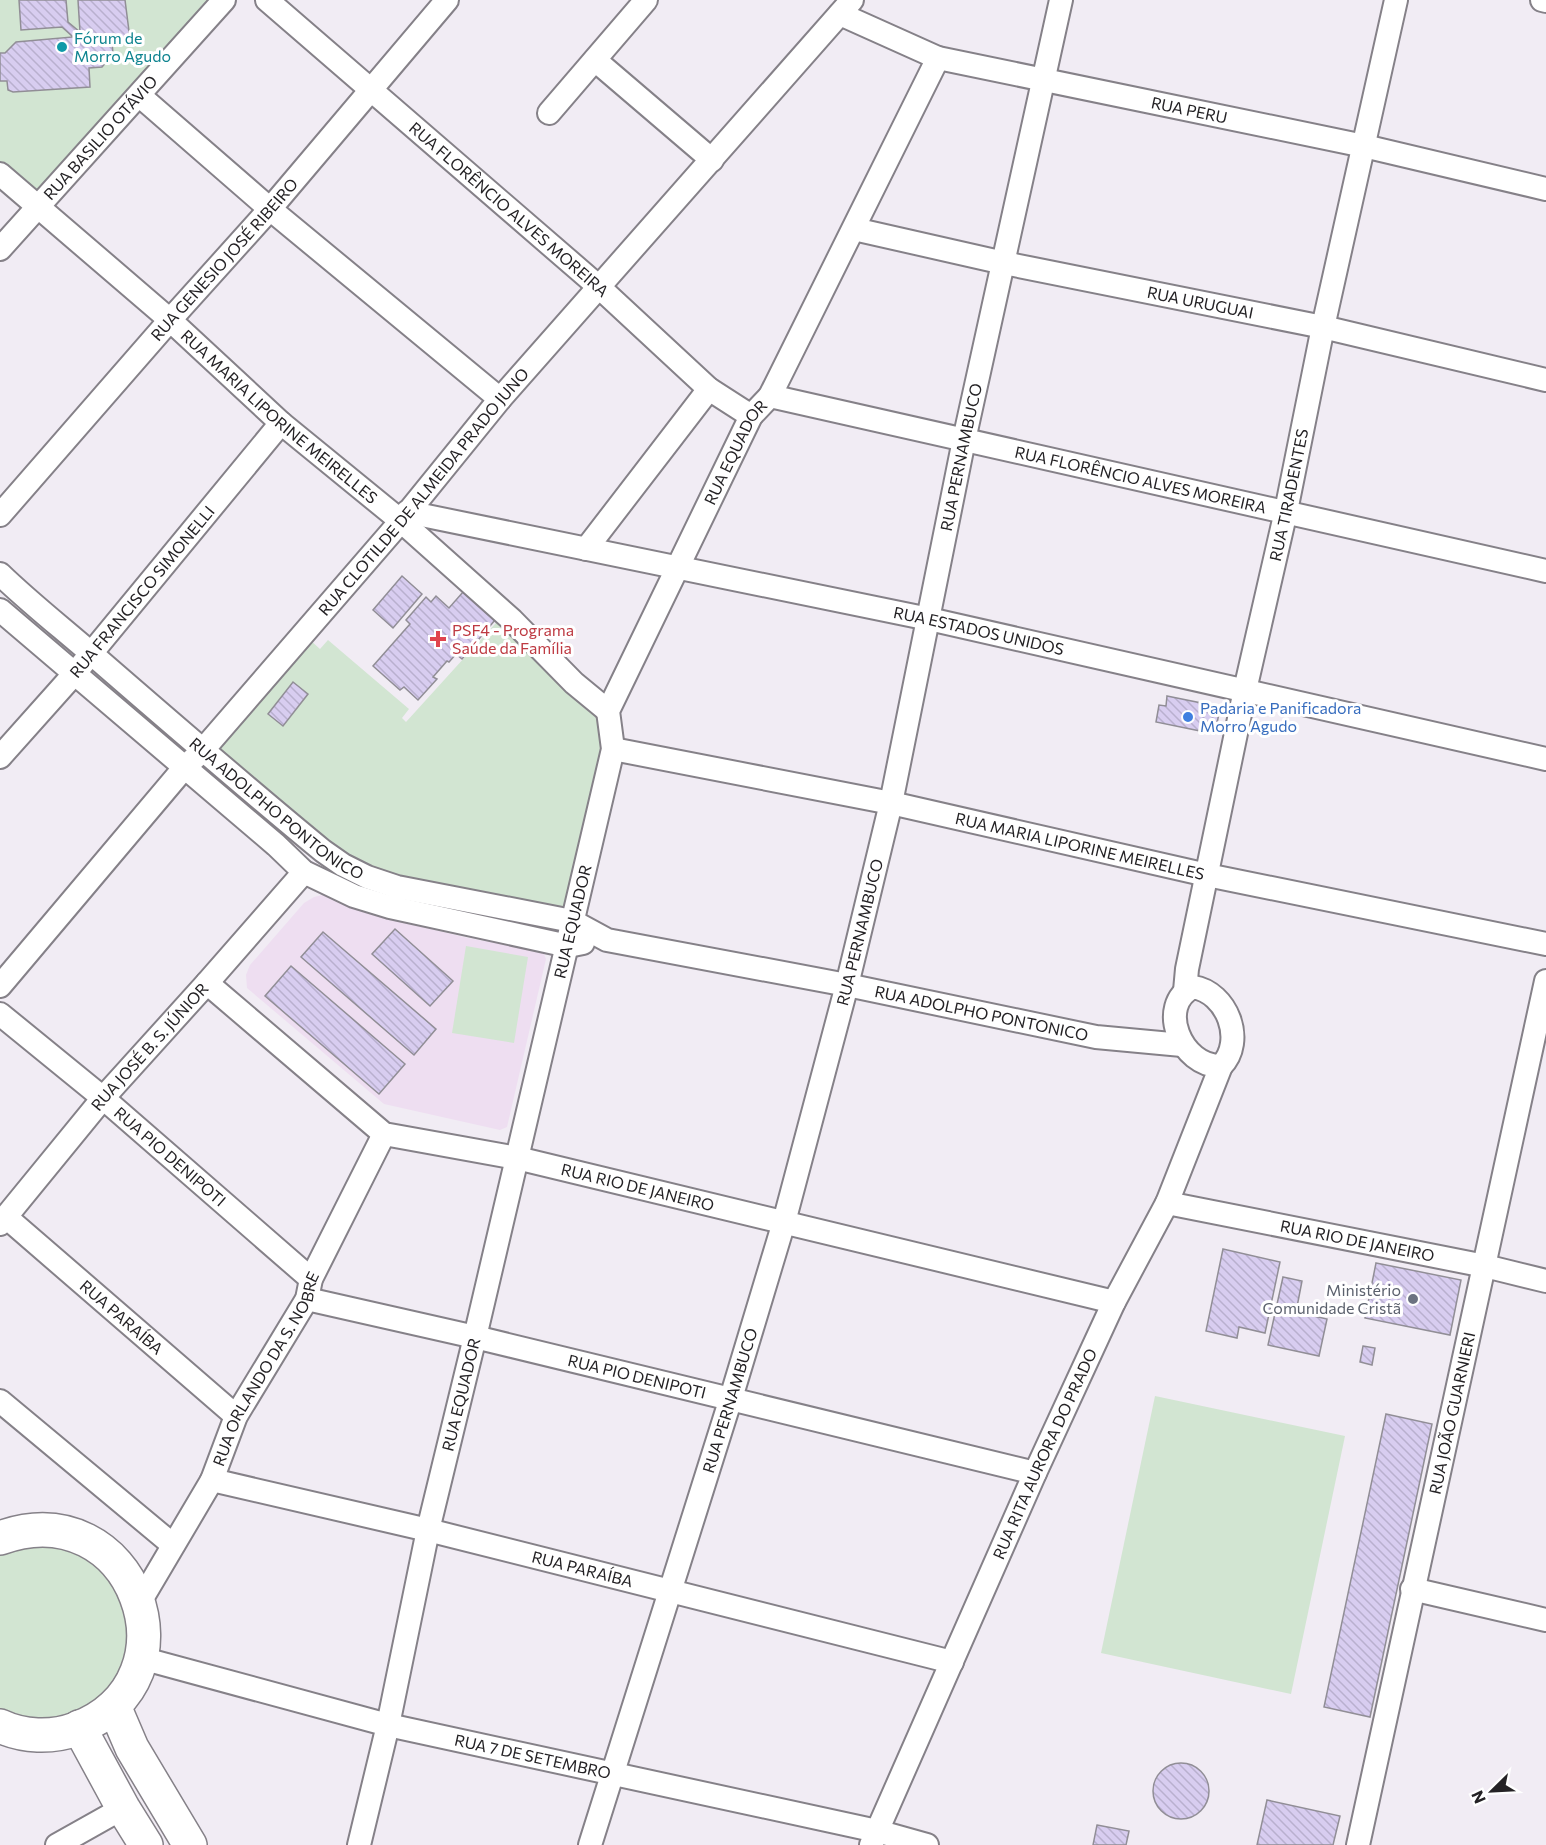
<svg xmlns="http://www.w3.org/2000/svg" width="1546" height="1845" viewBox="0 0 1546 1845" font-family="Commissioner,sans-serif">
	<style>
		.education { fill: #eedef1 }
		.green { fill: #d2e5d2 }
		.building { fill: url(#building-back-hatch); stroke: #918e96; stroke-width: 1.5 }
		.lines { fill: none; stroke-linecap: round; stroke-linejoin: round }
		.street-casing { stroke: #858188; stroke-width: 26 }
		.secondary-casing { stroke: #858188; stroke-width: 36 }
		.street { stroke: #fff; stroke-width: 22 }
		.secondary { stroke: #fff; stroke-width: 33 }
		.culture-dot { fill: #0f9aa8; stroke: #fff; stroke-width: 2 }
		.health-dot { fill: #e0444e; stroke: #fff; stroke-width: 2 }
		.shop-dot { fill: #3f7fe0; stroke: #fff; stroke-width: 2 }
		.worship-dot { fill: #6b7280; stroke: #fff; stroke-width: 2 }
		.labels { text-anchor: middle; stroke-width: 6; stroke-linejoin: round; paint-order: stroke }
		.culture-label { font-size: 16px; fill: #0d838f; stroke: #fff; text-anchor: start }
		.street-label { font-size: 16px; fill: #242225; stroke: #fff }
		.health-label { font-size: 16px; fill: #be3a42; stroke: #fff; text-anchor: start }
		.shop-label { font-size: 16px; fill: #366cbe; stroke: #fff; text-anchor: start }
		.worship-label { font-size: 16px; fill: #5b616d; stroke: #fff; text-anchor: end }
	</style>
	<defs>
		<pattern id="building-back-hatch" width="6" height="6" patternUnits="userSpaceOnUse" patternTransform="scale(1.5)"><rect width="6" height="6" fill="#d8cdf0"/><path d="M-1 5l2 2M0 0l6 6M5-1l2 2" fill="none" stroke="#b9b0ce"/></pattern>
	</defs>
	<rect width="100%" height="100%" fill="#f1ecf4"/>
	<path class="education" d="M326 894 394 920 468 938 543 952 546 959 507 1127 500 1130 384 1104 247 988 246 975 250 965 304 903 314 897Z"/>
	<g class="green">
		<path d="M0 0H219L40 205 0 171Z"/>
		<path d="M504 614 599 718 604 741 564 918 364 868 212 751 309 639 320 649 328 640 409 709 402 718 406 722Z"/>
		<path d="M466 946 528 957 514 1043 452 1033Z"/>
		<path d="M1155 1396 1345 1436 1291 1694 1101 1653Z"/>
		<path d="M20 1538 87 1550 134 1612 127 1674 85 1719 0 1720V1546Z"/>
	</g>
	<g class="building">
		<path d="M19 0H66L68 22 80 32 78 0H125L130 39 112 41 113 54 102 67 89 68 90 87 13 92 8 90 7 81H0V53H5L16 42 73 37 62 27 21 30Z"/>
		<path d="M402 576 422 594 393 628 373 610Z"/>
		<path d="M463 592 495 620 462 659 456 654 449 662 447 661 433 677 437 679 418 700 404 687 400 690 373 666 410 624 406 620 426 597 431 602 436 596 449 608Z"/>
		<path d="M293 682 308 694 283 726 268 714Z"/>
		<path d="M1167 696 1216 706 1219 713 1215 734 1156 722 1159 705 1166 706Z"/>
		<path d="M395 929 453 981 430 1006 372 954Z"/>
		<path d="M323 932 436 1029 414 1055 301 957Z"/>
		<path d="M291 966 405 1064 379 1094 265 996Z"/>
		<path d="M1223 1249 1280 1262 1265 1333 1239 1327 1237 1338 1206 1331Z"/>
		<path d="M1376 1263 1461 1280 1450 1335 1365 1318Z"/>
		<path d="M1283 1277 1302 1281 1296 1312 1327 1319 1319 1356 1268 1345Z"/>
		<path d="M1363 1346 1375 1348 1372 1365 1360 1362Z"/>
		<path d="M1386 1414 1432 1424 1370 1717 1324 1707Z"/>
		<circle cx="1181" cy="1791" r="28"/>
		<path d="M1267 1800 1340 1816 1333 1845H1257Z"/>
		<path d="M1097 1825 1129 1831 1126 1845H1093Z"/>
	</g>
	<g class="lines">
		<defs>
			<g id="street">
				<path id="s1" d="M267 0 599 287 709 389 751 416"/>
				<path d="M1542 0 1546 1"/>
				<path id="s2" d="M840 14 938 58 1364 146 1546 189"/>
				<path d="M595 60 712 160"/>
				<path d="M140 96 270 209 500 399"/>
				<path d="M549 113 646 0"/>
				<path id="s3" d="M0 174 170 320 281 423 401 521 512 620 574 683 608 711"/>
				<path id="s4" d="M854 229 1004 263 1323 327 1546 380"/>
				<path id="s5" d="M0 249 224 0"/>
				<path id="s6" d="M770 396 1546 571"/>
				<path id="s7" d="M407 512 929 619 1546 759"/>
				<path id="s8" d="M0 515 170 320 270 209 447 0"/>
				<path d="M586 549 709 389"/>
				<path id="s9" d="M0 574C30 603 62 628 93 655 169 721 245 787 323 851L343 865 367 877 397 887 572 921 607 940 847 985 1096 1037 1182 1045"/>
				<path d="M0 610 276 845 304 872 354 896 390 907 568 946 583 943"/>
				<path id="s10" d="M613 749 891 803 1207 875 1546 944"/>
				<path id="s11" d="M0 757 75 673 281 423"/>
				<path id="s12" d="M207 983 384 1134 517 1158 1114 1302"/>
				<path id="s13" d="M0 986 184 768 202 751 401 521 500 399 852 0"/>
				<path d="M1193 987C1227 992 1246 1041 1221 1066 1181 1067 1156 1005 1193 987Z"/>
				<path id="s14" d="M1185 991 1187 969 1245 690 1286 511 1323 327 1396 0"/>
				<path id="s15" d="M0 1014 103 1098 311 1279"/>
				<path id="s16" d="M1167 1203 1485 1266 1546 1281"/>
				<path id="s17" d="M6 1217 236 1416"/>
				<path id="s18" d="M0 1224 103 1098 207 983 304 872"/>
				<path id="s19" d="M307 1299 475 1337 1035 1473"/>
				<path d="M0 1401 173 1545"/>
				<path id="s20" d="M212 1480 428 1530 952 1662"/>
				<path d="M1412 1589 1546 1620"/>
				<path id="s21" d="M140 1602 212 1480 236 1416 307 1299 311 1279 384 1134"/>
				<path id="s22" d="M141 1658 388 1725 877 1831 927 1845"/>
				<path d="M57 1845 123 1808"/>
				<path id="s23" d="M359 1845 388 1725 428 1530 475 1337 613 749 608 711 751 416 770 396 938 58"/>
				<path id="s24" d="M590 1845 731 1398 784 1222 847 985 891 803 964 440 1061 0"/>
				<path id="s25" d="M871 1845 1035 1473 1114 1302 1167 1203 1221 1066"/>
				<path id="s26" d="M1358 1845 1546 981"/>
			</g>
			<g id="secondary">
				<path d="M0 1538C134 1489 204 1680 76 1729 52 1738 23 1737 0 1726"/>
				<path d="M114 1706 132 1748 190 1845"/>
				<path d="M79 1727 123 1808 146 1845"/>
			</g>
		</defs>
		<use href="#street" class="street-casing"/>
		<use href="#secondary" class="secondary-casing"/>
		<use href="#street" class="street"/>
		<use href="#secondary" class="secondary"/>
	</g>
	<circle class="culture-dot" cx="62" cy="47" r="6"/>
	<path class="health-dot" d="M435 630h6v6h6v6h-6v6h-6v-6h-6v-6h6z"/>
	<circle class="shop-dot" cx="1188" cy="717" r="6"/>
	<circle class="worship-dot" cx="1413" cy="1299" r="6"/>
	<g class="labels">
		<g class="culture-label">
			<text x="74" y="44">Fórum de<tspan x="74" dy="18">Morro Agudo</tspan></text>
		</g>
		<g class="street-label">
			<text dy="6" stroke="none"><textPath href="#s2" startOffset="364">RUA PERU</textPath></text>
			<text dy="6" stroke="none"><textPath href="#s5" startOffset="150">RUA BASILIO OTÁVIO</textPath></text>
			<text dy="6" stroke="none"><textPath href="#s1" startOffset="320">RUA FLORÊNCIO ALVES MOREIRA</textPath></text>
			<text dy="6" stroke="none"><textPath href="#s8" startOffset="340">RUA GENESIO JOSÉ RIBEIRO</textPath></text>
			<text dy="6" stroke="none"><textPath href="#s4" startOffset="354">RUA URUGUAI</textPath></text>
			<text dy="6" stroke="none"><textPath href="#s3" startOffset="370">RUA MARIA LIPORINE MEIRELLES</textPath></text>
			<text dy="6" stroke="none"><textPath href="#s23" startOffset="1452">RUA EQUADOR</textPath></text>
			<text dy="6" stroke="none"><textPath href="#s24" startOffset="1438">RUA PERNAMBUCO</textPath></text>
			<text dy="6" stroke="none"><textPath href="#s6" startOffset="380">RUA FLORÊNCIO ALVES MOREIRA</textPath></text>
			<text dy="6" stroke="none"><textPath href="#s13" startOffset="651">RUA CLOTILDE DE ALMEIDA PRADO JUNO</textPath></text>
			<text dy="6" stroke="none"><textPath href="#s14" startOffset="507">RUA TIRADENTES</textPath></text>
			<text dy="6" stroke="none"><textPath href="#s11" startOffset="218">RUA FRANCISCO SIMONELLI</textPath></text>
			<text dy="6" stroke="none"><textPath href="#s7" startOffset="584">RUA ESTADOS UNIDOS</textPath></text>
			<text dy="6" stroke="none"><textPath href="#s9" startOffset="363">RUA ADOLPHO PONTONICO</textPath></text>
			<text dy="6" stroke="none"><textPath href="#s10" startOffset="477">RUA MARIA LIPORINE MEIRELLES</textPath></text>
			<text dy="6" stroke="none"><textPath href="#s23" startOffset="948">RUA EQUADOR</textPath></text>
			<text dy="6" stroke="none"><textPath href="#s24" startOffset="952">RUA PERNAMBUCO</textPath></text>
			<text dy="6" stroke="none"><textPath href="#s9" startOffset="1108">RUA ADOLPHO PONTONICO</textPath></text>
			<text dy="6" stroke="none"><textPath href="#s18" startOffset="232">RUA JOSÉ B. S. JÚNIOR</textPath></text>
			<text dy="6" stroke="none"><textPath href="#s15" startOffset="222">RUA PIO DENIPOTI</textPath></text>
			<text dy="6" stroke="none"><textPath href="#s12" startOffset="492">RUA RIO DE JANEIRO</textPath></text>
			<text dy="6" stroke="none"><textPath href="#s16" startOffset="194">RUA RIO DE JANEIRO</textPath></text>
			<text dy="6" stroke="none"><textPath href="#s17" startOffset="153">RUA PARAÍBA</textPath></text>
			<text dy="6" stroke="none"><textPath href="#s21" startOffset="266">RUA ORLANDO DA S. NOBRE</textPath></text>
			<text dy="6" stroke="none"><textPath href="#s19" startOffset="339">RUA PIO DENIPOTI</textPath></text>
			<text dy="6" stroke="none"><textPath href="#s23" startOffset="462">RUA EQUADOR</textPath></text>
			<text dy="6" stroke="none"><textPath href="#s24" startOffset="466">RUA PERNAMBUCO</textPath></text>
			<text dy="6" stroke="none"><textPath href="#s26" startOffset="442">RUA JOÃO GUARNIERI</textPath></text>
			<text dy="6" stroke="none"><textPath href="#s25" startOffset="428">RUA RITA AURORA DO PRADO</textPath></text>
			<text dy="6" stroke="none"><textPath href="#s20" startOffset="381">RUA PARAÍBA</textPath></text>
			<text dy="6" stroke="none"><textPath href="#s22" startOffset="404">RUA 7 DE SETEMBRO</textPath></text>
		</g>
		<g class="health-label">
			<text x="452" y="636">PSF4 - Programa<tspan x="452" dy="18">Saúde da Família</tspan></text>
		</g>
		<g class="shop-label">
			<text x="1200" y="714">Padaria e Panificadora<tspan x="1200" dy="18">Morro Agudo</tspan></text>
		</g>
		<g class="worship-label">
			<text x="1401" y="1296">Ministério<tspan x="1401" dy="18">Comunidade Cristã</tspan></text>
		</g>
	</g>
	<g transform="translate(1492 1791) rotate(246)" stroke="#ffffff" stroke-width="4.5" paint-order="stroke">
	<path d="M0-4.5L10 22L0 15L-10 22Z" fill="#242225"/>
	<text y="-9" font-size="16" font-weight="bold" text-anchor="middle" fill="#242225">N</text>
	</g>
</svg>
